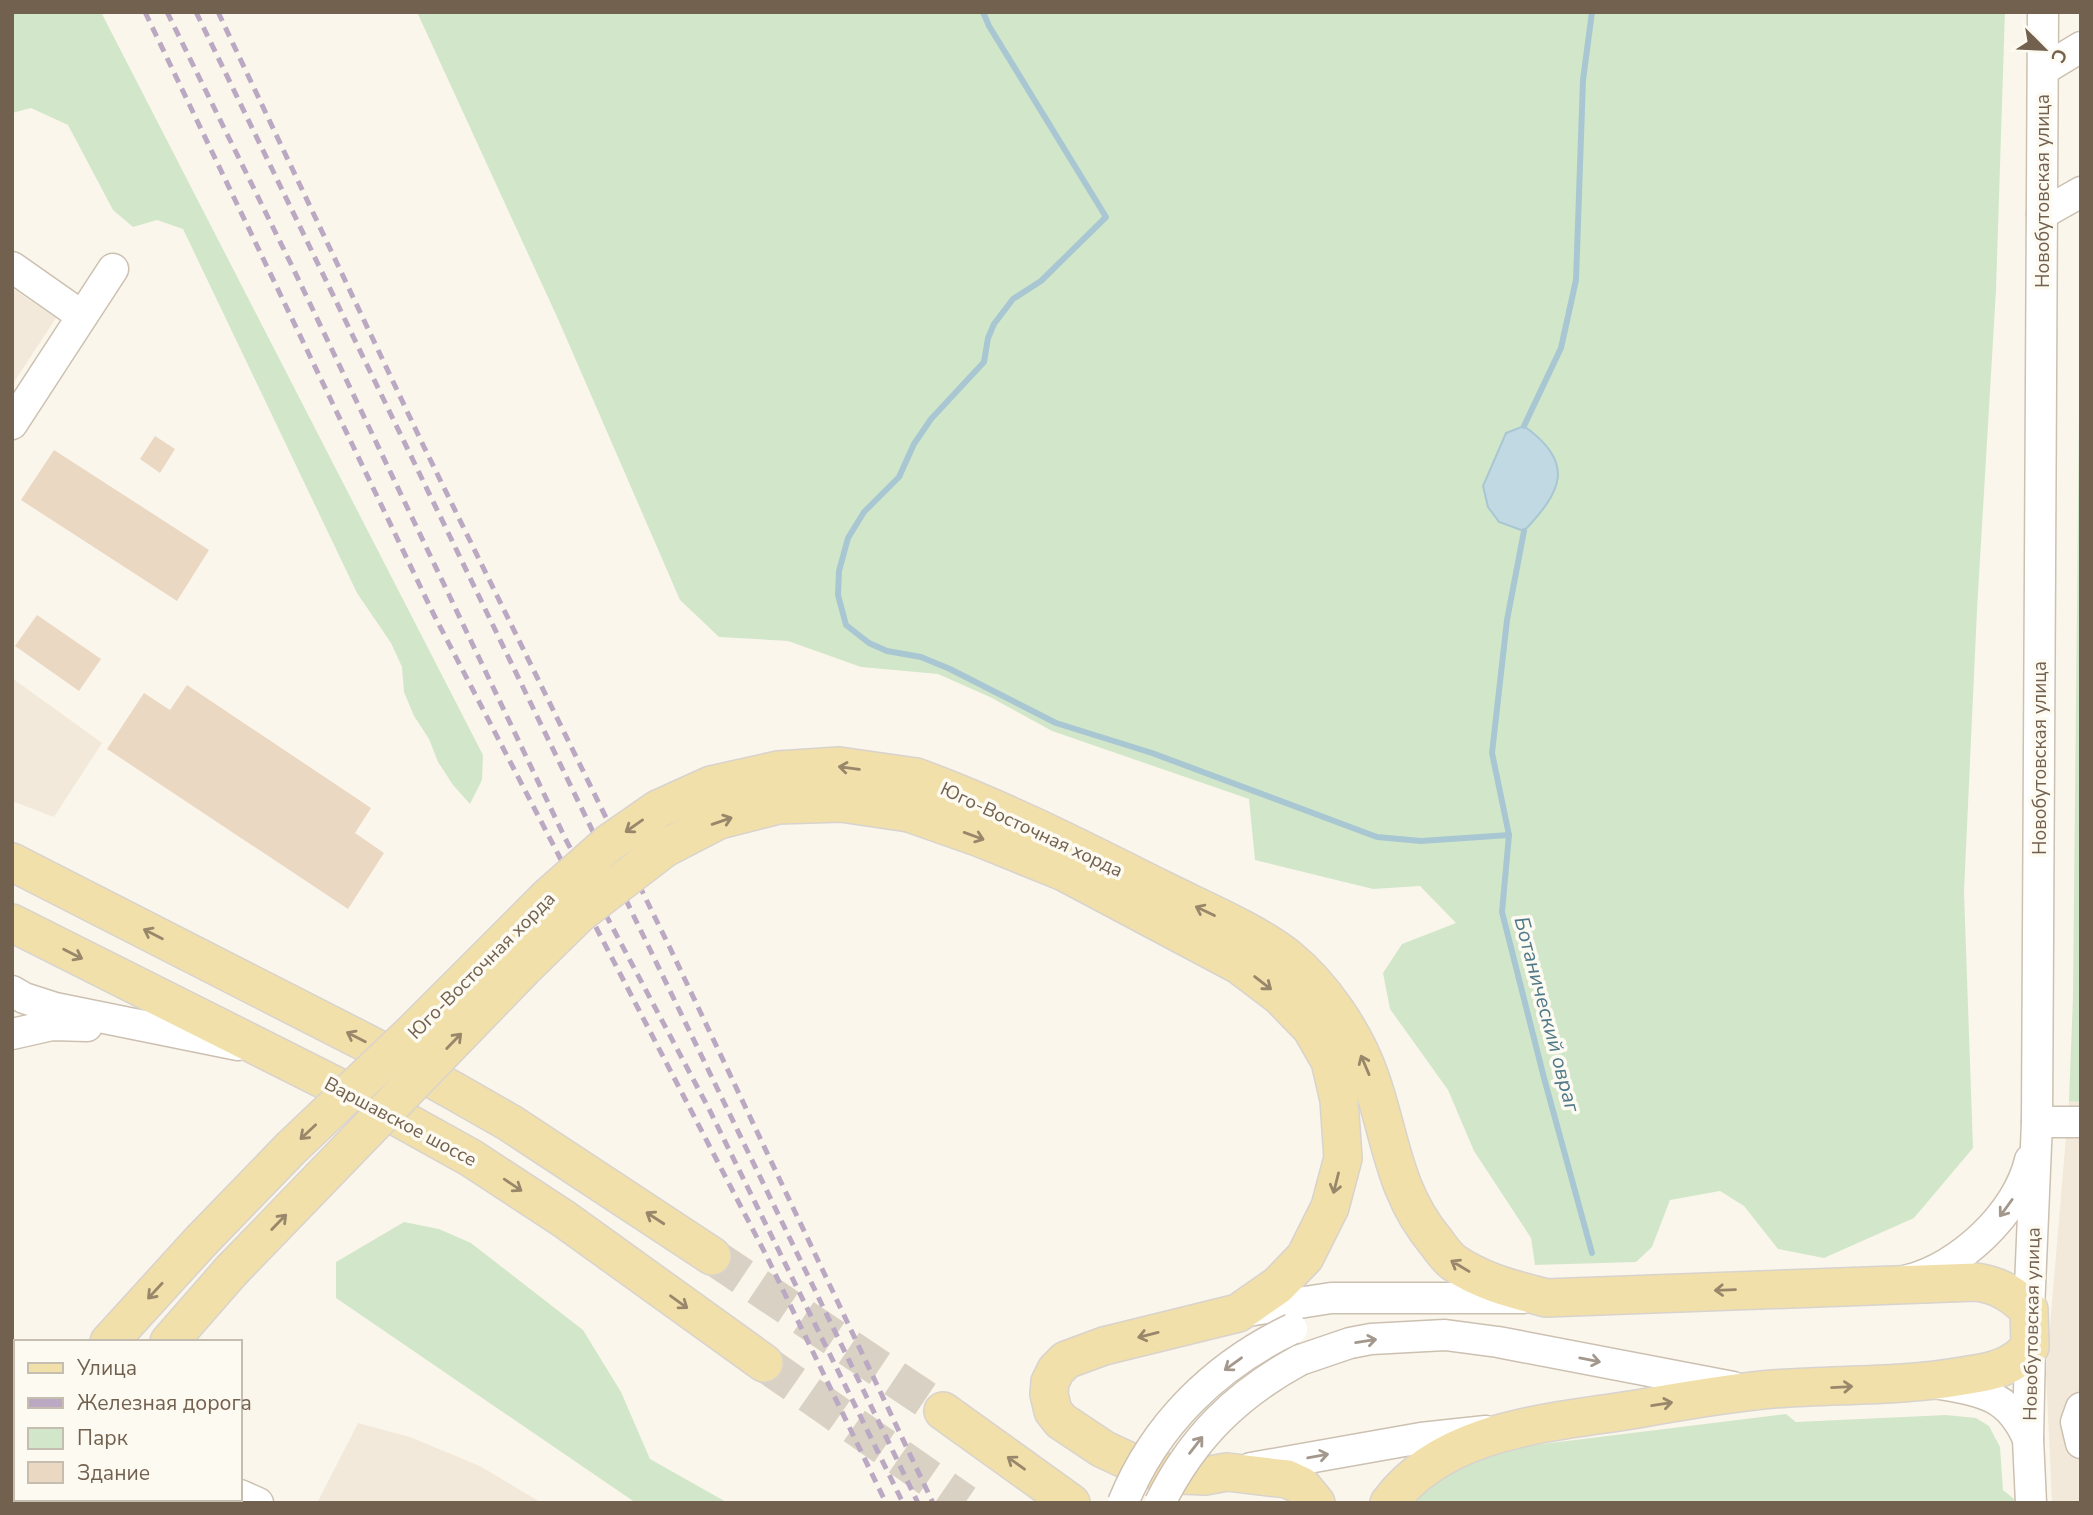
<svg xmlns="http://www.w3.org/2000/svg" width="2093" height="1515" viewBox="0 0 2093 1515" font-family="'Nunito Sans',sans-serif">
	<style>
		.residential { fill: #f2e9da }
		.green { fill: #d2e7ca }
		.water { fill: #c1d9e3; stroke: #a8c7d3; stroke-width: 2 }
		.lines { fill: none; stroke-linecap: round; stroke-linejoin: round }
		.stream { stroke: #a8c7d3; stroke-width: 6 }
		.building { fill: #ebd8c3 }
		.major-tunnel { stroke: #d9d1c4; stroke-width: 37; stroke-dasharray: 37 18; stroke-linecap: butt }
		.minor-casing { stroke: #ccc0b1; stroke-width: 33 }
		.major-casing { stroke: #d8d3ce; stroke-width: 40 }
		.minor { stroke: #fff; stroke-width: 30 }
		.major { stroke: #f2e0aa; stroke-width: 37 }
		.rail { stroke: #bba9c4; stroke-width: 5; stroke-dasharray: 10 7; stroke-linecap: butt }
		.minor-bridge-casing { stroke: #ccc0b1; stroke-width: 33; stroke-linecap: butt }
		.major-bridge-casing { stroke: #d8d3ce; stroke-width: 40; stroke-linecap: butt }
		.minor-bridge { stroke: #fff; stroke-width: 30 }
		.major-bridge { stroke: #f2e0aa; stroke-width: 37 }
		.oneway { stroke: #99876b }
		.oneway2 { stroke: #a4988d }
		.labels { text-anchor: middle; stroke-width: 7; stroke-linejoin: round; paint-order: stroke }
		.street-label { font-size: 19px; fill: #736150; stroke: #fdfaf1 }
		.water-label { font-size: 21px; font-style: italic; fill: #4f798a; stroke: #fdfaf1 }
	</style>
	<rect width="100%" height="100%" fill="#fbf6eb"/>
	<g class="residential">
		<path d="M12 288 56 318 12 385Z"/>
		<path d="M12 678 102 743 54 817 12 801Z"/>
		<path d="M2069 1101 2081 1102V1503H2052L2046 1373Z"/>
		<path d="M358 1423 410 1437 480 1466 542 1503H317Z"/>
	</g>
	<g class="green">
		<path d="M12 12H101L483 755 482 780 470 804 453 785 438 762 429 739 414 716 404 692 402 667 391 643 357 593 183 229 157 220 133 227 113 210 68 125 31 108 12 113Z"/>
		<path d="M417 12H2005L1996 290 1977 610 1964 892 1973 1148 1914 1218 1824 1258 1778 1249 1744 1206 1720 1191 1670 1200 1652 1247 1636 1262 1535 1265 1531 1238 1474 1151 1448 1090 1390 1009 1383 973 1402 944 1456 923 1420 886 1373 889 1255 860 1249 799 1052 731 990 697 938 674 861 667 788 641 719 637 680 600 558 319Z"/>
		<path d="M2081 216V1102L2069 1101 2073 996Z"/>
		<path d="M404 1222 439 1229 471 1243 583 1330 621 1392 650 1459 728 1503H636L336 1298V1262Z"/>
		<path d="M1786 1414 1796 1422 1946 1415 1976 1418 1989 1426 2000 1447 2003 1490 2014 1499 2015 1503H1408L1438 1473 1509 1448Z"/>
	</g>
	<path class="water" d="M1524 426C1576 463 1562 491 1524 531L1499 522 1488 507 1483 486 1506 433Z"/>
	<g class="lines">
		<g class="stream">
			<path d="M983 12 989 26 1106 217 1041 281 1013 299 994 324 988 338 984 362 931 419 914 444 899 477 864 512 848 538 839 571 838 595 846 625 869 643 887 651 921 657 950 669 1056 723 1152 753 1377 837 1421 841 1509 835"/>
			<path d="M1524 426 1561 348 1576 280 1583 80 1592 12"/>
			<path d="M1524 531 1507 620 1492 753 1509 835 1502 912 1544 1078 1592 1253"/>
		</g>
	</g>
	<g class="building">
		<path d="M155 436 175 449 160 473 140 459Z"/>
		<path d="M54 450 209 550 177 601 21 500Z"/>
		<path d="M37 615 101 659 79 691 15 646Z"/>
		<path d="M187 685 371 808 355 833 384 853 348 909 107 749 144 693 170 710Z"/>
	</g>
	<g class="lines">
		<g class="major-tunnel">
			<path d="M712 1256 943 1411"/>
			<path d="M764 1363 965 1503"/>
		</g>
		<defs>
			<g id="minor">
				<path d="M2043 70 2081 47"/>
				<path d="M2042 214 2081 192"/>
				<path d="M12 267 82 316"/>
				<path d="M12 424 113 269"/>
				<path d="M12 991 24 998 55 1008 238 1045"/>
				<path d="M12 1034 52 1025 87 1026"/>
				<path d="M2037 1122H2081"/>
				<path d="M1908 1280C1959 1268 2018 1213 2030 1160"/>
				<path d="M2029 1310 2037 1122 2043 12"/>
				<path d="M1241 1312 1331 1298H1523"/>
				<path d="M2030 1347 2028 1439 2031 1503"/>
				<path d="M1300 1360 1350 1343 1371 1339 1445 1335 1498 1342 1733 1387"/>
				<path d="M1940 1384C1984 1392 2009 1395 2028 1439"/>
				<path d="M2081 1408 2076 1422 2081 1443"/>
				<path d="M12 1418 16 1419"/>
				<path d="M1251 1468 1421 1438 1486 1431"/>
				<path d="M240 1495 258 1503"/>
			</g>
			<g id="major">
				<path d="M916 777C1001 808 1081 849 1161 889 1201 909 1252 930 1287 957 1323 986 1355 1034 1370 1077 1391 1136 1393 1191 1436 1242 1441 1249 1447 1257 1453 1262 1482 1282 1513 1289 1546 1298L1976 1282C1998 1285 2013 1294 2029 1310L2030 1347C2025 1351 2020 1358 2014 1361 1999 1371 1980 1373 1963 1376 1900 1387 1836 1384 1773 1389 1725 1393 1677 1402 1631 1410 1548 1423 1444 1429 1389 1503"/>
				<path d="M909 813 980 838 1064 872 1239 965 1280 996 1311 1028 1330 1061 1339 1100 1343 1158 1330 1207 1305 1257 1278 1285 1238 1313 1104 1346 1066 1360 1056 1370 1050 1382 1049 1394 1053 1411 1061 1421 1103 1449 1133 1463 1158 1471 1181 1475 1205 1476 1227 1472 1287 1479 1302 1486 1316 1503"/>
				<path d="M12 862 380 1050 454 1091 510 1123 712 1256"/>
				<path d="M12 923 390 1113 471 1158 564 1219 764 1363"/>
				<path d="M109 1342 201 1241"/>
				<path d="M169 1342 231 1271"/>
				<path d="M943 1411 1071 1503"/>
				<path d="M12 1446 16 1442"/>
				<path d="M25 1503 28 1499"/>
			</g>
		</defs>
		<use href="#minor" class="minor-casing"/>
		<use href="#major" class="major-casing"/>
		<use href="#minor" class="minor"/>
		<use href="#major" class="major"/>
		<g class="rail">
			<path d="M145 12 433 613 766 1255 886 1503"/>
			<path d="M167 12 292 266 565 838 709 1109 903 1503"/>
			<path d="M196 12 918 1503"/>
			<path d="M218 12 424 447 670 948 933 1503"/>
		</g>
		<defs>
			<g id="minor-bridge">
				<path d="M1123 1503C1155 1424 1216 1365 1292 1329"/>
				<path d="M1160 1503C1192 1438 1237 1394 1300 1360"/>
			</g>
			<g id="major-bridge">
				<path d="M201 1241 291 1148 411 1034 549 896 609 843 658 809 711 785 778 770 839 766 916 777"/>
				<path d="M231 1271 524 968 579 914 665 848 719 820 778 805 841 803 909 813"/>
			</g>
		</defs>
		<use href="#minor-bridge" class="minor-bridge-casing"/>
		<use href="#major-bridge" class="major-bridge-casing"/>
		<use href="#minor-bridge" class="minor-bridge"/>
		<use href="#major-bridge" class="major-bridge"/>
	</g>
	<defs><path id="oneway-shaft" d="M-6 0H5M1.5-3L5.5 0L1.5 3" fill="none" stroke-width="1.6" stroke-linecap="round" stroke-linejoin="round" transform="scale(1.75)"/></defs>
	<g class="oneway">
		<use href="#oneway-shaft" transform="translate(849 768) rotate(-173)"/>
		<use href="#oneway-shaft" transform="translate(722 821) rotate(-19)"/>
		<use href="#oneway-shaft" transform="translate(634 826) rotate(145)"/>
		<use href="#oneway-shaft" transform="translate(974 836) rotate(20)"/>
		<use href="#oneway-shaft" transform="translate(1205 911) rotate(-154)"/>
		<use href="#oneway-shaft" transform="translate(153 934) rotate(-153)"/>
		<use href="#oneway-shaft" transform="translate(73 954) rotate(27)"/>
		<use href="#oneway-shaft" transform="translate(1263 983) rotate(38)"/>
		<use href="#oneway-shaft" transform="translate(356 1037) rotate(-153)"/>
		<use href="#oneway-shaft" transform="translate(454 1041) rotate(-46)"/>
		<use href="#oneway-shaft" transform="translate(1365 1065) rotate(-113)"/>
		<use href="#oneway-shaft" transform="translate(308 1132) rotate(137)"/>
		<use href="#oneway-shaft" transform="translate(1336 1183) rotate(104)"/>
		<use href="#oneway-shaft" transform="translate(513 1185) rotate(34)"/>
		<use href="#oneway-shaft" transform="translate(655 1218) rotate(-147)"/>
		<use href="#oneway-shaft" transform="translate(279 1222) rotate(-46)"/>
		<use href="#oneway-shaft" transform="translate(1460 1266) rotate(-149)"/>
		<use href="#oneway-shaft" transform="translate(1725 1290) rotate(178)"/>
		<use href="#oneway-shaft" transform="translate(155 1291) rotate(133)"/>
		<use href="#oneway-shaft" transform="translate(679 1302) rotate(36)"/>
		<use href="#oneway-shaft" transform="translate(1148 1335) rotate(166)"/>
		<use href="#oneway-shaft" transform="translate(1842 1387) rotate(-3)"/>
		<use href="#oneway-shaft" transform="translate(1662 1404) rotate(-9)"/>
		<use href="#oneway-shaft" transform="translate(1016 1463) rotate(-144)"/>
	</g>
	<g class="oneway2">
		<use href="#oneway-shaft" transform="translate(2006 1208) rotate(126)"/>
		<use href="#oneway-shaft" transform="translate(1366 1341) rotate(-9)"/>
		<use href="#oneway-shaft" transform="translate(1590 1360) rotate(11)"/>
		<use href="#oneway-shaft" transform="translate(1233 1364) rotate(144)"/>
		<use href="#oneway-shaft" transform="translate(1196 1445) rotate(-52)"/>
		<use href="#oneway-shaft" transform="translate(1318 1456) rotate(-10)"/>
	</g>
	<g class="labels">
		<g class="street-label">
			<text transform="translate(2042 191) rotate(-90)" y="7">Новобутовская улица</text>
			<text transform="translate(2039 758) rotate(-90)" y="7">Новобутовская улица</text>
			<text transform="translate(1032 829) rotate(25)" y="7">Юго-Восточная хорда</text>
			<text transform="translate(481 965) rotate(-45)" y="7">Юго-Восточная хорда</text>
			<text transform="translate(401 1121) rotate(28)" y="7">Варшавское шоссе</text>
			<text transform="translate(2031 1324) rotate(-89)" y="7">Новобутовская улица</text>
		</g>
		<g class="water-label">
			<text transform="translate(1547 1014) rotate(75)" y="7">Ботанический овраг</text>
		</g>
	</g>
	<rect width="2093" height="1515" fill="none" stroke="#736150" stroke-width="28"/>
	<rect x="14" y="1340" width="228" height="161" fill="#fdfaf1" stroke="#c6bdb1" stroke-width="2"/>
	<rect x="28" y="1363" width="35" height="10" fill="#f2e0aa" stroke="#c6bdb1" stroke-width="2"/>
	<text x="77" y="1375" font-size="21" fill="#736150">Улица</text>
	<rect x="28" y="1398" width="35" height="10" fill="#bba9c4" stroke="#c6bdb1" stroke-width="2"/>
	<text x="77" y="1410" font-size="21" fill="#736150">Железная дорога</text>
	<rect x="28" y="1428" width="35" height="21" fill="#d2e7ca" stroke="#c6bdb1" stroke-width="2"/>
	<text x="77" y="1445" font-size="21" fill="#736150">Парк</text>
	<rect x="28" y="1462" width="35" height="21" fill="#ebd8c3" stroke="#c6bdb1" stroke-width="2"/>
	<text x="77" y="1480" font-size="21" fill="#736150">Здание</text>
	<g transform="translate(2044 49) rotate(114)" stroke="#fdfaf1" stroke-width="5" paint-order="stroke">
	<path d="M0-5L12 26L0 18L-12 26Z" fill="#736150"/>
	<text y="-10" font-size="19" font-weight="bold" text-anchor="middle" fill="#736150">С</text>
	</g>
</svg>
